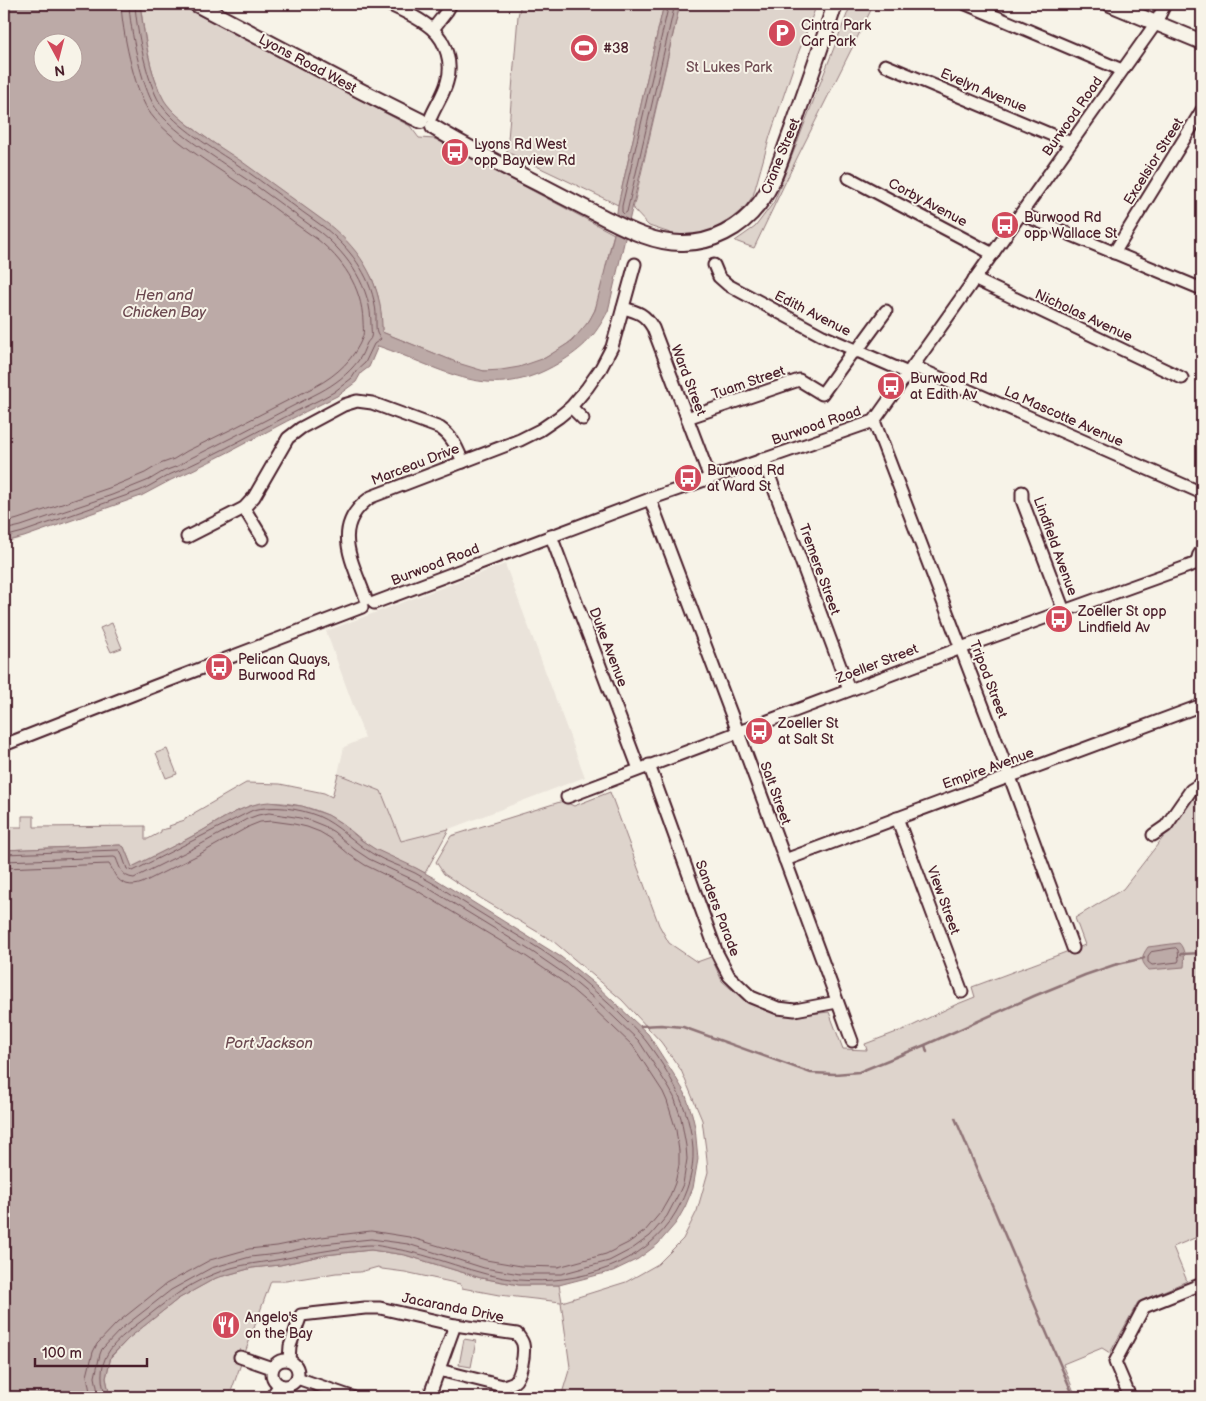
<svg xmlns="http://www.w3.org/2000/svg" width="1206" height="1401" viewBox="0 0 1206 1401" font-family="'Balsamiq Sans',sans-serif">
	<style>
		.built { fill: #eae3da }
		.green { fill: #ded4cc; stroke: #947a7c }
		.water { fill: #bcaaa7; stroke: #8e7275; fill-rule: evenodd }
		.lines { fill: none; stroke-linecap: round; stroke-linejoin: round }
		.shore { stroke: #78575d; stroke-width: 1 }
		.stream { stroke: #8e7275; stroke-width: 2.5 }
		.minor-casing { stroke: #4a1f2b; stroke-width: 15 }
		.major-casing { stroke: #4a1f2b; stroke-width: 18 }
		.minor { stroke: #f7f3e8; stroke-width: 11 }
		.major { stroke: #f7f3e8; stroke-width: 14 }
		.labels { text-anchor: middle; stroke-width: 4; stroke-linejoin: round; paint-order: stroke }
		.poi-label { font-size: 14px; fill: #4a1f2b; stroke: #f7f3e8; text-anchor: start }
		.street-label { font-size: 14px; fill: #4a1f2b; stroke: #f7f3e8 }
		.park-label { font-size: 14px; fill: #6f4c53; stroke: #f7f3e8 }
		.water-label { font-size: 15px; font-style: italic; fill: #6c4950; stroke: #f7f3e8 }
	</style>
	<rect width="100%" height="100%" fill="#f7f3e8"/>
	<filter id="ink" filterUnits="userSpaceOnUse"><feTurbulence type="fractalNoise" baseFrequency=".02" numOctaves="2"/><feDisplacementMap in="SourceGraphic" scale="10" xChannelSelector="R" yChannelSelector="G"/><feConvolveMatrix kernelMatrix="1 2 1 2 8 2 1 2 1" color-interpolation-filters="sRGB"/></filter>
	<g filter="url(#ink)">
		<path class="built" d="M505 564 585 777 449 829 401 841 381 791 338 774 344 747 365 738 326 631Z"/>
		<g class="green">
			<path d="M140 4H179L184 7 410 126 419 138 435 139 614 234C606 259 604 289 594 312 576 350 519 378 478 370 462 366 446 358 431 352 415 345 398 339 382 332L381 314 378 296 372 278 362 261 319 218 198 132C187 123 172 113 164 101 150 77 144 31 140 4Z"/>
			<path d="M521 4H664L618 205 507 152 518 16Z"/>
			<path d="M680 4H817L796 59 770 136 753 196 745 207 732 218 709 232 691 236H679L649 226 633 209Z"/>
			<path d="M851 4H874L797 158 754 248 735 241 755 227 774 202Z"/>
			<path d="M112 623 122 648 111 652 100 628Z"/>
			<path d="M167 749 177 774 166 778 156 753Z"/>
			<path d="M338 774 381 791 401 841 449 829 425 873C408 864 390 859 374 849 362 841 352 831 341 823 319 807 276 797 250 806 232 812 216 823 200 832 177 845 154 856 132 867L124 847 120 845 4 850V827H22V816H34V827L145 826V839H148L161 832V830L170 828 169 826 175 824V823L185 820V818L194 815V813L246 783 280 784 324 793 332 797Z"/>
			<path d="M1202 788V1235L1173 1247 1187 1281 1138 1302 1110 1353 1102 1348 1063 1364 1076 1397H561L570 1367 561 1302 499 1295 462 1288 460 1284 405 1272 382 1269 378 1267 360 1272 336 1273 286 1281H271L229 1397H113L109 1392 106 1378 111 1357 129 1338 178 1299 216 1278 252 1268 280 1265 325 1255 371 1250 405 1255 481 1278 519 1285H559L562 1302 626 1282 658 1264 683 1239 697 1211 708 1172 706 1150 702 1120 681 1070 661 1042 622 1000 553 941 482 899 444 874 436 862 451 836 563 801 574 806 610 792 659 925 669 943 697 962 711 957 722 981 745 1001 767 1011 793 1016 829 1012 843 1049 867 1050 865 1044 910 1027 955 1005 975 997 972 987 1085 945 1075 918 1123 889 1179 817 1196 790Z"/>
			<path d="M464 1339 476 1341 471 1367 459 1365Z"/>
		</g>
		<g class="water">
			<path d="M4 4H140C144 33 149 74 164 100 177 121 220 147 241 161 270 182 299 203 328 224 363 252 383 286 382 332L461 364 484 371 501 370 519 367 545 358 572 341 589 321 595 310 614 234 618 205 664 4H680L608 311C595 336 584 348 559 363 489 405 446 369 378 346L369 367 361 373 356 382 337 396 325 402C273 427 223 457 171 480 161 485 151 491 141 496L24 537 4 542ZM42 42H72V72H42Z"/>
			<path d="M269 802 302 806 328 815 341 823 361 840 375 849 416 868 434 878 561 957 597 986 648 1034 673 1073 685 1093 692 1114 695 1127 698 1159 693 1188 685 1207 676 1223 658 1244 638 1259 613 1271 559 1285H519L481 1278 405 1255 371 1250 325 1255 280 1265 252 1268 216 1278 178 1299 129 1338 111 1356 106 1378 109 1392 113 1397H4V850L120 845 124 847 132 867C152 857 172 847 191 837 216 824 241 804 269 802Z"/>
			<path d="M1179 943C1185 949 1185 958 1184 967L1149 970C1140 961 1141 957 1148 947Z"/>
		</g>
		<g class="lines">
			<g class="shore">
				<path d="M669 4 622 206V212L624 214 627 212 675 4"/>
				<path d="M4 523 18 519 109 488 145 473 160 464 174 459 187 451 232 429 316 386C337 375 355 358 363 336 364 332 363 325 363 321 362 287 342 259 317 239 287 219 260 196 230 177 205 160 164 135 148 110 134 88 122 30 121 4"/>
				<path d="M4 530 21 526 112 495 149 480 164 471 178 466 191 458 235 436 320 392C335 384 348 374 358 361 362 356 364 349 367 343 368 341 371 339 371 337 372 335 371 328 371 325 371 288 349 256 321 233 292 213 264 190 234 171 211 154 170 130 155 107 141 85 130 29 129 4"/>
				<path d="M4 537 23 532 139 491C149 487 159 480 169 475 221 453 271 423 323 398L334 392 352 378 357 370 365 363 374 344 381 339C380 337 378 336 377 333 375 328 377 313 375 306 370 274 349 248 325 228 295 207 267 185 238 165 215 150 175 126 160 103 147 83 136 28 135 4"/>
				<path d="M4 854 119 850 121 852 127 869 133 871 253 810C273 805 298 808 318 816 339 825 353 842 373 854 386 862 401 866 415 873 443 888 468 906 495 922 516 935 537 946 557 961 579 976 598 994 618 1012 627 1022 638 1030 646 1041 670 1073 690 1108 693 1149 694 1172 687 1193 676 1212 646 1265 577 1285 519 1280 475 1276 434 1254 390 1248 384 1247 377 1245 371 1245 364 1245 357 1246 351 1247 331 1250 311 1253 292 1257 266 1263 239 1263 214 1274 182 1286 158 1309 131 1329 123 1336 113 1344 108 1353 100 1365 100 1385 107 1397"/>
				<path d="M4 861 114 857 116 858C120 868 122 877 134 878L194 848 247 819 258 815 269 813 295 817 309 820 324 826 334 832 354 849 369 859 420 883 531 951 566 975 596 1000 639 1041 669 1088 674 1097 681 1118 686 1146 687 1159 683 1184 679 1193 667 1216 650 1236 632 1249 609 1261 561 1274H520L484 1268 408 1244 371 1239 323 1244 278 1254 250 1257 211 1268 171 1290 121 1329 102 1349 100 1354 95 1377 99 1397"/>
				<path d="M4 868 109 864C112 868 113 872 115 875 121 885 132 887 142 883L198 855 250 826 260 822 272 821 294 824 307 827 320 832 330 838 350 855 365 865 416 890 527 957 562 981 591 1006 633 1046 663 1092 667 1101 676 1130 679 1151V1165L675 1183 669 1198 661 1212 645 1231 628 1243 606 1254 558 1267 521 1266 486 1260 409 1237 371 1231 322 1237 277 1246 249 1249 210 1260 166 1284 117 1323 97 1344 93 1352 87 1376 91 1397"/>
				<path d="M1176 948 1178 950 1179 960 1178 962 1152 965 1148 962V956L1151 952Z"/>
			</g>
			<g class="stream">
				<path d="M1181 954 1202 953"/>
				<path d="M641 1026 661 1025 683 1027 811 1073 835 1074 859 1072 925 1045 1034 996 1085 975 1114 965 1144 958"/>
				<path d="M925 1045 927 1052"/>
				<path d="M955 1118 1074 1397"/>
			</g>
			<defs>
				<g id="minor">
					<path d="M388 4C403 11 420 18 432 29 446 41 453 64 447 82 444 94 436 105 431 117"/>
					<path d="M966 4 1122 70"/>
					<path d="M433 29 447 11 451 4"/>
					<path d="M885 65 1071 143"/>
					<path d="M849 178 993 254"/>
					<path d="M1021 214 1202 289"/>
					<path d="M1114 253 1202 110"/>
					<path d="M714 265 719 277 728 285 823 336 908 373"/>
					<path d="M974 279 1182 378"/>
					<path d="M623 308C638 312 645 314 653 328L710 478"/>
					<path d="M856 352 886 311"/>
					<path d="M913 366 1202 493"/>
					<path d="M571 407 583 419"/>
					<path d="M687 418 799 380 822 394 853 351"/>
					<path d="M874 421 1007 769 1073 948"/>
					<path d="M763 459 849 690"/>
					<path d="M1022 492V500L1064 611"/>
					<path d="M650 499 738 732 852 1041"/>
					<path d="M244 508 263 539"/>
					<path d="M551 536 639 769"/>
					<path d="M187 537 244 508 254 497 288 438 301 428 344 405 357 401 372 403 440 428C453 437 457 448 463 462"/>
					<path d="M366 599C352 560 330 526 371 497L520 440 540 430 559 417 571 407 587 388 601 368 612 347 635 264"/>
					<path d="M374 603 650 499 874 421 1156 23 1165 4"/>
					<path d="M4 745 155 686 362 607"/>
					<path d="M649 765 717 953 729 976 751 997 778 1008 795 1010 837 1002"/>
					<path d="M567 797 961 648 1200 562"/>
					<path d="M897 818 962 992"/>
					<path d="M1153 835 1166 826 1191 790 1202 783"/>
					<path d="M785 860 1202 705"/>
					<path d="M240 1357 272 1368"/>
					<circle cx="285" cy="1373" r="13"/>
					<path d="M289 1360 290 1346 301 1315 365 1308H380L455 1325 517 1334C519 1337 522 1340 523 1344 525 1353 521 1377 514 1382 511 1384 506 1385 503 1386L439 1370"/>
					<path d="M297 1378 352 1397"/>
					<path d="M271 1397 280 1385"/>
					<path d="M429 1397 455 1325"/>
					<path d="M1130 1397 1115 1362 1144 1307 1202 1284"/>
				</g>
				<g id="major">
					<path d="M196 4 363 92 421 121"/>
					<path d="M1110 4 1202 42"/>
					<path d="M433 127C467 148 503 166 539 184 560 195 581 206 603 217 627 229 653 243 681 243 711 244 741 228 759 204 774 185 782 155 791 132 806 90 821 47 835 4"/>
					<path d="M1202 553 1200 556 1199 560 1202 565"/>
				</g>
			</defs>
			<use href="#minor" class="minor-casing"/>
			<use href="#major" class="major-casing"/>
			<use href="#minor" class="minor"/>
			<use href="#major" class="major"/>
		</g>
	</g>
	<defs>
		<symbol id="parking-disc" viewBox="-11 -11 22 22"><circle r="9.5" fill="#d1495b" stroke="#f7f3e8"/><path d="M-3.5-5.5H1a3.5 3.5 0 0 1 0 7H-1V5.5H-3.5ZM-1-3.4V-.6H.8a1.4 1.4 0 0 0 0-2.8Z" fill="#fff"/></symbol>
		<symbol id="stadium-disc" viewBox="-11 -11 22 22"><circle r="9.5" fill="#d1495b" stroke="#f7f3e8"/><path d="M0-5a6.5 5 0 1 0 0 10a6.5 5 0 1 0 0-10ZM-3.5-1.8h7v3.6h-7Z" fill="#fff"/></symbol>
		<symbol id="bus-disc" viewBox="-11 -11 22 22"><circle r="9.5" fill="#d1495b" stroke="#f7f3e8"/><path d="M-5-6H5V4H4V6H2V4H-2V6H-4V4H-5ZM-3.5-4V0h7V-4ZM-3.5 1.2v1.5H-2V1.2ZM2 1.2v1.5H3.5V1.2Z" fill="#fff"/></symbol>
		<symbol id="restaurant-disc" viewBox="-11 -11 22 22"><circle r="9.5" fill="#d1495b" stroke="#f7f3e8"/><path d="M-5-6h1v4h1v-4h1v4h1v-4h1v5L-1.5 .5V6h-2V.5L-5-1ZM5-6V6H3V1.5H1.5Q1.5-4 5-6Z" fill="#fff"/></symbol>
	</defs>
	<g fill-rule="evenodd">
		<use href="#parking-disc" x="766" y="17" width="32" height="32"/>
		<use href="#stadium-disc" x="568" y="32" width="32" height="32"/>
		<use href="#bus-disc" x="439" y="136" width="32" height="32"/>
		<use href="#bus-disc" x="989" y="209" width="32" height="32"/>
		<use href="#bus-disc" x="875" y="370" width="32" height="32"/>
		<use href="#bus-disc" x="672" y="462" width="32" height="32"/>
		<use href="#bus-disc" x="1043" y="603" width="32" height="32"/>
		<use href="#bus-disc" x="203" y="651" width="32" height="32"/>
		<use href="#bus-disc" x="743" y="715" width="32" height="32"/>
		<use href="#restaurant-disc" x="210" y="1309" width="32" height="32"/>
	</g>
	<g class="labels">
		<g class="poi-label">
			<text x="801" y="30">Cintra Park<tspan x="801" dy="16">Car Park</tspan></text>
			<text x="603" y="53">#38</text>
			<text x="474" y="149">Lyons Rd West<tspan x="474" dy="16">opp Bayview Rd</tspan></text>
			<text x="1024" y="222">Burwood Rd<tspan x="1024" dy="16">opp Wallace St</tspan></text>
			<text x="910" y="383">Burwood Rd<tspan x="910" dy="16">at Edith Av</tspan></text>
			<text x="707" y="475">Burwood Rd<tspan x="707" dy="16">at Ward St</tspan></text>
			<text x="1078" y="616">Zoeller St opp<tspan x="1078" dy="16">Lindfield Av</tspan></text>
			<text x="238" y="664">Pelican Quays,<tspan x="238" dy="16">Burwood Rd</tspan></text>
			<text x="778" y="728">Zoeller St<tspan x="778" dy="16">at Salt St</tspan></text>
			<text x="245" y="1322">Angelo's<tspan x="245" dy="16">on the Bay</tspan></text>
		</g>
		<g class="street-label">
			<text transform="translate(308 63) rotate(28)" y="5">Lyons Road West</text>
			<text transform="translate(984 90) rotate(23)" y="5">Evelyn Avenue</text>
			<text transform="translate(1072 116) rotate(-55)" y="5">Burwood Road</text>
			<text transform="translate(780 156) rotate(-68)" y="5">Crane Street</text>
			<text transform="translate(1153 161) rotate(-58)" y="5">Excelsior Street</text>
			<text transform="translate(928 202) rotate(28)" y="5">Corby Avenue</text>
			<text transform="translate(813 313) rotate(27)" y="5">Edith Avenue</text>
			<text transform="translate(1084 315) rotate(25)" y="5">Nicholas Avenue</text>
			<text transform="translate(689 380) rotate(69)" y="5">Ward Street</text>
			<text transform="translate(748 382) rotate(-19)" y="5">Tuam Street</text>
			<text transform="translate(1064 416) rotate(24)" y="5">La Mascotte Avenue</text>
			<text transform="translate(816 425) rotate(-19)" y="5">Burwood Road</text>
			<text transform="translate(415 464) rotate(-21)" y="5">Marceau Drive</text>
			<text transform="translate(1056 546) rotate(70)" y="5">Lindfield Avenue</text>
			<text transform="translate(435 564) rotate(-21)" y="5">Burwood Road</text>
			<text transform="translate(820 569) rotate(70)" y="5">Tremere Street</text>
			<text transform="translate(609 647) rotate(69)" y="5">Duke Avenue</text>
			<text transform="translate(877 663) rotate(-21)" y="5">Zoeller Street</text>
			<text transform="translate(989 679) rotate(69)" y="5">Tripod Street</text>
			<text transform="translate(988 768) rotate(-20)" y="5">Empire Avenue</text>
			<text transform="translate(776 793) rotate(70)" y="5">Salt Street</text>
			<text transform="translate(944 900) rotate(70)" y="5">View Street</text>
			<text transform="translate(718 908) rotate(69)" y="5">Sanders Parade</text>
			<text transform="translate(453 1307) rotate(11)" y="5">Jacaranda Drive</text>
		</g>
		<g class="park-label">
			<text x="729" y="72">St Lukes Park</text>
		</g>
		<g class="water-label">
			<text x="164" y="300">Hen and<tspan x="164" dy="17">Chicken Bay</tspan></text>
			<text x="269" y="1048">Port Jackson</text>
		</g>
	</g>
	<rect width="1206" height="1401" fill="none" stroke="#f7f3e8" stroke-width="20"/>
	<rect x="10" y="10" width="1186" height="1381" fill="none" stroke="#4a1f2b" stroke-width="2" filter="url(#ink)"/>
	<g transform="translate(58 58) rotate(173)"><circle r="24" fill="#f7f3e8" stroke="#b29e9c"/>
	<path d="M0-4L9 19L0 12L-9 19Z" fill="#d1495b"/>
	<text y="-8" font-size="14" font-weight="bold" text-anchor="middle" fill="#4a1f2b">N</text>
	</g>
	<path d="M35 1358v8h112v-8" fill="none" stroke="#4a1f2b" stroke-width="2.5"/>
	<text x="42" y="1358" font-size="15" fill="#4a1f2b" stroke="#f7f3e8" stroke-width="4" paint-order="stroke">100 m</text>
</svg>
